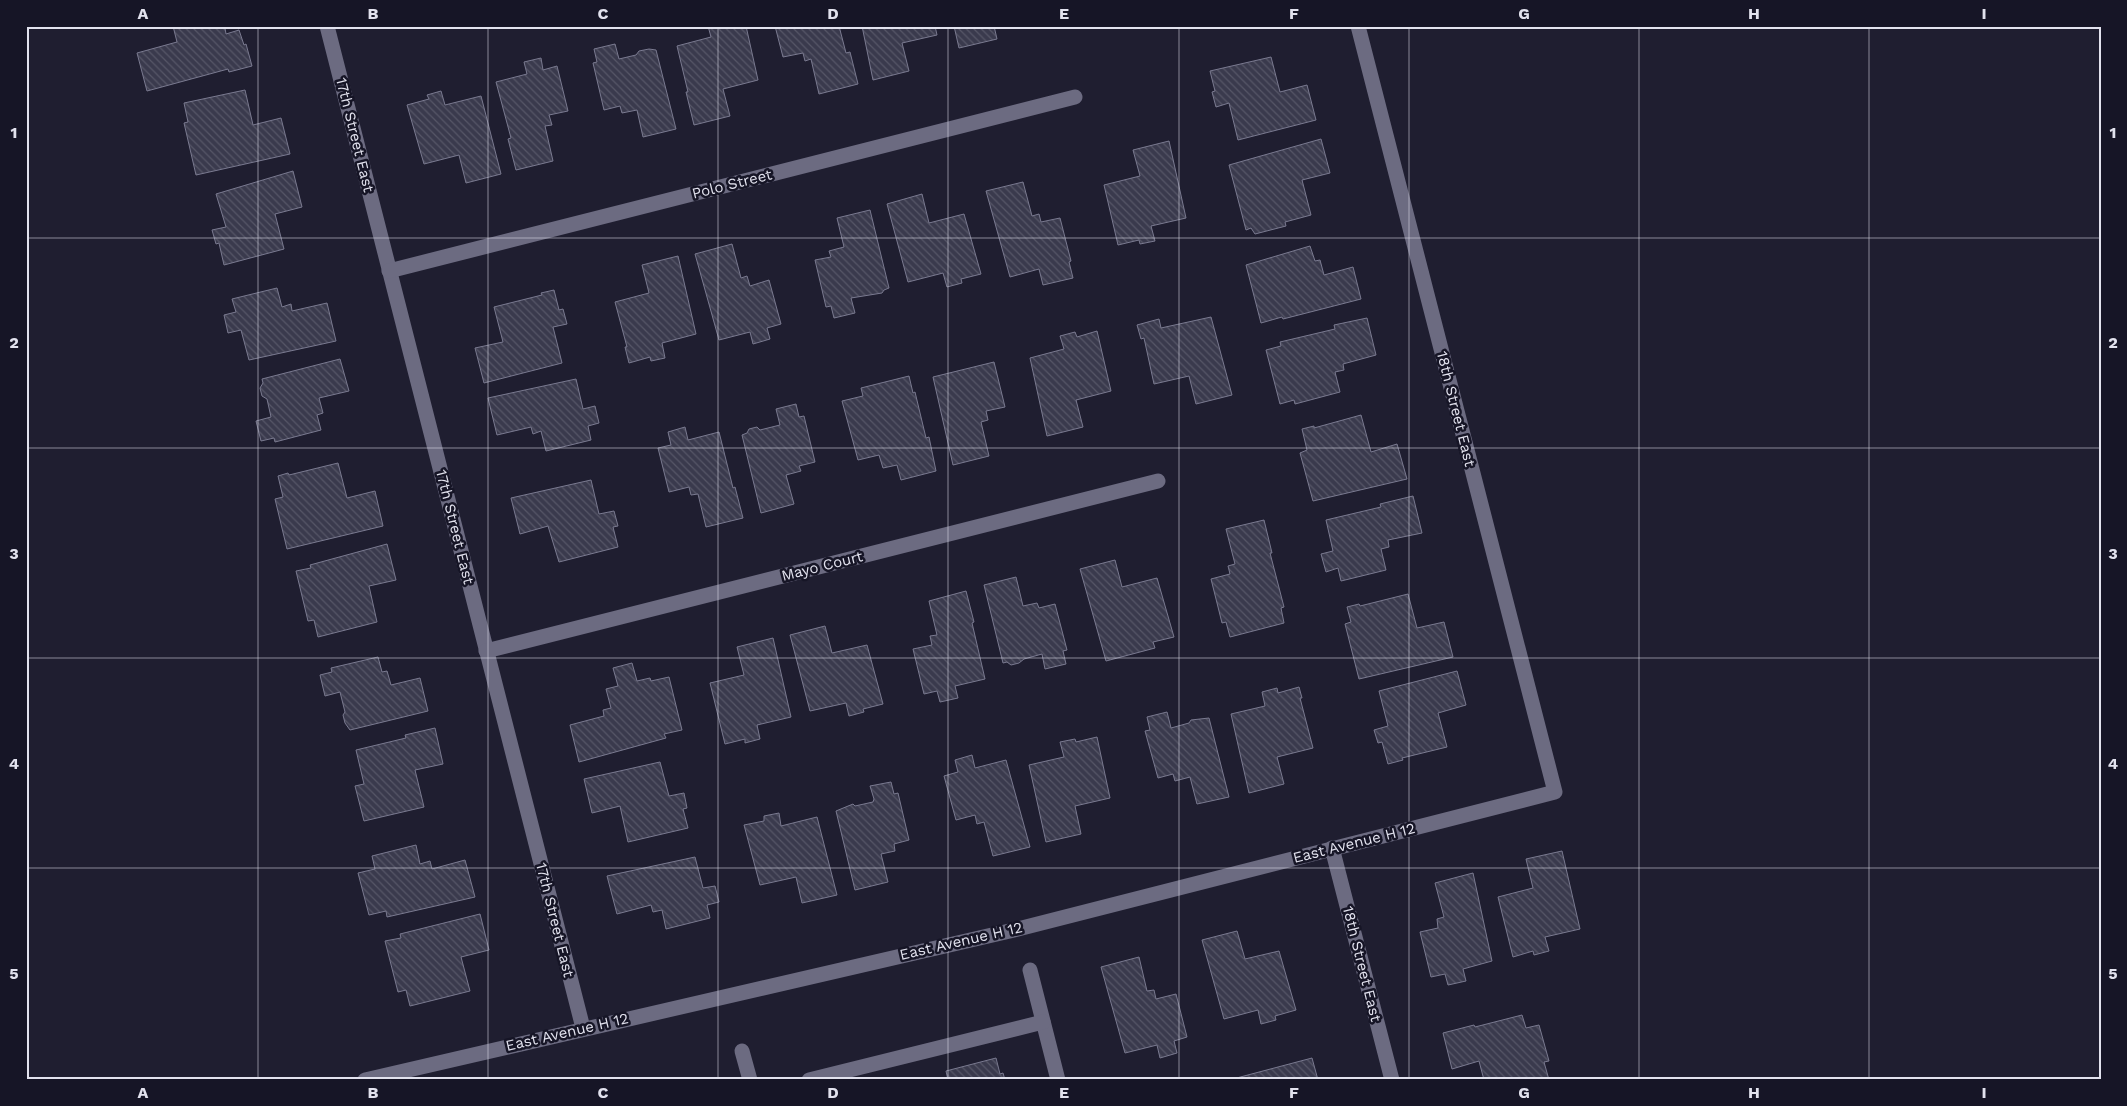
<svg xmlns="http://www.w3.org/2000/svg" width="2127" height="1106" viewBox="0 0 2127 1106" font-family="'Work Sans',sans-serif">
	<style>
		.building { fill: url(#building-back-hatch); stroke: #7a7a90 }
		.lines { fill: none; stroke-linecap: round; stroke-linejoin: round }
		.street { stroke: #6c6b81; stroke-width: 15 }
		.grid { fill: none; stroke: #e2e2ee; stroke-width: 1; stroke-opacity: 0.55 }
		.labels { text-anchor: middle; stroke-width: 5; stroke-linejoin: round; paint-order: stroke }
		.street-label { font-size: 15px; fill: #e2e2ee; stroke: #161526 }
		.neatline { fill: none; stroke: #e2e2ee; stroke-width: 2 }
		.grid-label { font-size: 16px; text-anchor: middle; font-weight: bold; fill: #e2e2ee }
	</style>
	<defs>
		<pattern id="building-back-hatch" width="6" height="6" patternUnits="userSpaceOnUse" patternTransform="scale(1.25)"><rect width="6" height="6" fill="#3a3a4d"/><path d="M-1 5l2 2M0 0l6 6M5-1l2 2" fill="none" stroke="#565667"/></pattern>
	</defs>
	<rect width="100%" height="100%" fill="#1f1e30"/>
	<g class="building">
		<path d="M173 26H232L225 28 226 34 239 30 244 45 246 44 252 66 229 72 228 69 147 91 137 53 177 42Z"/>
		<path d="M708 26H746L758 80 723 89 730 116 694 125 686 92H688L677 46 711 37Z"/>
		<path d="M775 26H839L846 53 850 52 858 84 819 94 811 59 805 61 803 53 783 57Z"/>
		<path d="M862 26H935L937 35 902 43 909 71 873 80Z"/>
		<path d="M954 26H994L997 39 959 48Z"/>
		<path d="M615 44 619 59 636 55 639 51 649 49 656 50 676 129 643 137 637 110 622 113 620 106 604 110 593 63 597 62 594 49Z"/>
		<path d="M1271 57 1280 92 1307 85 1316 120 1238 140 1229 103 1216 107 1212 92 1215 91 1210 71Z"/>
		<path d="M541 58 543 70 557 66 568 111 549 115 552 125 545 126 553 161 516 170 508 139 511 138 496 82 527 74 524 62Z"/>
		<path d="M245 90 253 125 281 118 290 154 196 175 184 123 188 122 184 103Z"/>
		<path d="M441 91 445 105 481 96 501 174 466 183 459 155 424 164 407 105 429 99 427 95Z"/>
		<path d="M1321 139 1330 173 1302 180 1311 215 1285 222 1286 226 1255 234 1251 228 1246 230 1229 165Z"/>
		<path d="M1169 141 1186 218 1151 226 1155 241 1140 244 1139 240 1118 245 1104 185 1140 176 1133 150Z"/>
		<path d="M293 171 302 207 275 214 284 249 224 265 219 243 216 244 212 230 226 227 216 194Z"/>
		<path d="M1023 182 1032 216 1039 214 1041 222 1060 218 1071 261 1069 262 1073 278 1043 285 1039 269 1010 277 986 191Z"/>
		<path d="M922 194 929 223 964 214 981 274 961 279 962 283 947 287 943 273 908 282 887 204Z"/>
		<path d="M870 210 889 288 884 290 882 293 851 298 855 313 834 318 831 306 826 307 815 260 831 257 829 251 844 247 837 218Z"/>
		<path d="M732 244 741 278 747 276 750 286 769 280 781 324 767 328 770 339 753 344 750 332 719 340 695 254Z"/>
		<path d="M1310 246 1315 261 1320 260 1324 275 1353 267 1361 299 1283 319 1282 317 1261 323 1246 265Z"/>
		<path d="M678 256 696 334 662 343 665 358 651 361 650 357 629 363 625 347H627L615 302 649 293 642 265Z"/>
		<path d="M277 288 282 307 291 304 292 311 327 303 336 341 249 360 241 330 228 333 224 315 236 312 232 299Z"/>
		<path d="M554 290 559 310 563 309 567 324 553 327 562 363 484 383 475 348 503 342 494 307 542 295 541 293Z"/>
		<path d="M1211 317 1232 395 1196 404 1189 376 1154 384 1144 338 1141 339 1137 325 1159 319 1161 328Z"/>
		<path d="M1367 318 1376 355 1343 364 1344 370 1335 372 1340 392 1295 404 1294 400 1280 404 1266 350 1281 346 1280 342 1335 329 1334 325Z"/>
		<path d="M1097 331 1111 391 1076 400 1083 427 1047 436 1030 358 1064 349 1060 336 1075 332 1077 337Z"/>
		<path d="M340 359 349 391 319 398 323 413 317 415 321 430 275 442 274 438 261 441 256 421 271 417 267 399 262 396 260 388 263 383 262 379Z"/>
		<path d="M994 362 1005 407 986 411 988 420 981 422 989 456 953 465 933 377Z"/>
		<path d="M909 376 913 393 915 392 926 438 929 437 936 471 901 480 897 465 883 468 879 455 858 460 842 401 863 396 861 388Z"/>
		<path d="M576 379 583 409 595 406 599 423 588 426 591 440 546 451 541 431 533 434 531 427 497 435 488 398Z"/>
		<path d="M796 404 799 417 804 416 815 462 799 466 801 471 786 475 794 504 761 513 742 435 747 433 749 429 757 427 760 430 780 425 776 409Z"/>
		<path d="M1361 415 1371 452 1397 444 1407 479 1313 501 1300 453 1307 450 1302 429 1314 426V428Z"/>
		<path d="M685 427 688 440 719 432 733 488 735 487 743 518 706 527 698 494 691 495 689 487 669 492 658 448 671 445 668 432Z"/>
		<path d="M338 463 347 498 375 491 383 526 287 549 275 499 283 497 278 476 288 473 289 475Z"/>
		<path d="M591 480 599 514 614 511 618 526 613 527 618 547 559 562 548 526 520 534 511 498Z"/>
		<path d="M1413 496 1422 533 1388 540 1389 547 1381 549 1386 570 1341 581 1338 568 1326 572 1321 554 1333 551 1326 520 1381 507 1380 504Z"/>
		<path d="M1264 520 1272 553H1270L1284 607 1281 608 1284 623 1230 637 1226 622 1222 623 1211 579 1230 574 1228 566 1235 564 1226 529Z"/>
		<path d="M387 544 396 580 369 586 377 622 318 637 314 620 308 621 296 571 311 568 310 565Z"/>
		<path d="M1115 560 1122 587 1157 578 1174 637 1153 642 1155 648 1106 661 1080 569Z"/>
		<path d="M1016 577 1023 606 1037 603 1039 608 1055 604 1067 650 1063 651 1066 664 1045 669 1042 654 1024 659 1019 663 1011 665 1007 662 1003 663 984 585Z"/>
		<path d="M966 591 974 622 972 623 985 679 955 686 958 698 940 702 937 691 924 694 913 649 932 645 930 636 937 635 929 601Z"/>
		<path d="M1408 594 1417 628 1444 622 1453 657 1359 679 1345 624 1351 622 1347 607 1359 604 1360 606Z"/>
		<path d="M825 626 832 653 867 645 883 704 863 709 864 712 849 716 846 703 810 711 790 635Z"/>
		<path d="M773 638 791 717 757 725 760 739 745 743V739L725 744 710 683 744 675 737 647Z"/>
		<path d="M378 657 382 672 387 671 391 685 420 678 428 711 350 730 345 723 343 715 345 712 340 692 325 696 320 675 332 672 331 668Z"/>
		<path d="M632 663 637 681 650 678 651 681 669 677 682 730 664 734 666 738 579 762 570 725 604 716 603 710 611 708 606 689 618 686 613 668Z"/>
		<path d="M1457 671 1466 705 1438 713 1447 747 1402 758 1403 760 1388 764 1382 742 1378 743 1374 730 1388 726 1379 691Z"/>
		<path d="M1299 687 1302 698H1300L1313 748 1277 757 1284 784 1249 793 1231 714 1265 706 1262 692 1277 688 1278 693Z"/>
		<path d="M1167 712 1171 728 1189 723 1191 720 1209 718 1229 797 1197 804 1190 777 1175 781 1173 774 1158 778 1145 731 1150 730 1147 717Z"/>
		<path d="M435 728 443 764 415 770 424 807 364 821 355 786 364 784 356 750 406 738 405 735Z"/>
		<path d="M1097 737 1110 798 1075 806 1081 834 1046 842 1029 765 1064 757 1060 742 1075 739 1076 742Z"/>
		<path d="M972 755 975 768 1006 760 1030 847 993 856 984 822 977 824 975 815 956 820 944 776 958 772 955 760Z"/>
		<path d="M660 762 669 796 684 793 687 808 683 809 688 828 628 842 620 806 592 813 584 779Z"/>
		<path d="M891 782 894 794 898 793 909 840 894 844 895 851 881 854 888 882 855 890 836 811 853 804 855 806 873 802 874 799 870 786Z"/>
		<path d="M779 813 781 826 817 817 837 895 802 903 796 877 760 885 744 825 764 821V816Z"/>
		<path d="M416 845 420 864 430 861 432 869 465 860 475 897 387 917 386 911 369 915 358 873 375 869 372 856Z"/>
		<path d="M1562 851 1580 929 1545 937 1549 951 1534 955 1533 951 1513 957 1498 897 1533 888 1526 859Z"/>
		<path d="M695 857 703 888 715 886 719 902 707 905 710 918 666 929 662 910 653 912 651 905 617 914 607 876Z"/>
		<path d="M1473 873 1492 961 1463 969 1466 981 1448 985 1445 974 1431 977 1420 932 1438 928 1437 919 1444 917 1435 883Z"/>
		<path d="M480 914 489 950 461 957 470 991 410 1006 406 990 398 992 385 941 401 938 400 934Z"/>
		<path d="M1237 931 1245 959 1279 951 1296 1010 1275 1016 1276 1020 1261 1024 1258 1010 1224 1019 1202 940Z"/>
		<path d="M1139 957 1147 991 1154 990 1156 999 1176 994 1187 1037 1174 1041 1177 1053 1160 1058 1157 1045 1125 1053 1101 967Z"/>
		<path d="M1522 1015 1526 1028 1539 1025 1549 1061 1544 1062 1549 1080H1484L1479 1061 1452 1069 1443 1033 1474 1025 1475 1027Z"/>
		<path d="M996 1058 1000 1074 1003 1073 1005 1080H948L946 1071Z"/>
		<path d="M1312 1058 1318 1080H1229Z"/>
	</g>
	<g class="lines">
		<g class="street">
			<path d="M327 26 583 1028"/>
			<path d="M389 271 1075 97"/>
			<path d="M486 651 1158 481"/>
			<path d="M1332 848 1392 1080"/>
			<path d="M1030 970 1058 1080"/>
			<path d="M742 1051 750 1080"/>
			<path d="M365 1080 1018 929 1555 792 1358 26"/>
			<path d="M809 1080 1043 1022"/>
		</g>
	</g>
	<path class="grid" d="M258 26V1080M488 26V1080M718 26V1080M948 26V1080M1179 26V1080M1409 26V1080M1639 26V1080M1869 26V1080M26 238H2101M26 448H2101M26 658H2101M26 868H2101"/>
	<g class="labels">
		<g class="street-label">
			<text transform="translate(355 135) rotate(76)" y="5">17th Street East</text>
			<text transform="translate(732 184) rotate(-14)" y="5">Polo Street</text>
			<text transform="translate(1456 409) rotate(76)" y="5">18th Street East</text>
			<text transform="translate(455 527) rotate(76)" y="5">17th Street East</text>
			<text transform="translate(822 566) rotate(-14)" y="5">Mayo Court</text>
			<text transform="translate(1354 843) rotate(-14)" y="5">East Avenue H 12</text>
			<text transform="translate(555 920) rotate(76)" y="5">17th Street East</text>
			<text transform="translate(961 941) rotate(-13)" y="5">East Avenue H 12</text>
			<text transform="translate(1362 964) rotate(76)" y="5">18th Street East</text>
			<text transform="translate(567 1032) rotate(-13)" y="5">East Avenue H 12</text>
		</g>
	</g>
	<rect width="2127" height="1106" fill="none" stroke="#161526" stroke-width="55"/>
	<rect x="28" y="28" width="2072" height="1050" class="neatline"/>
	<g class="grid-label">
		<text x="143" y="19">A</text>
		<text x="373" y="19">B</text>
		<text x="603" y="19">C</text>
		<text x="833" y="19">D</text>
		<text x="1064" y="19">E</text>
		<text x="1294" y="19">F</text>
		<text x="1524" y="19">G</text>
		<text x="1754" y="19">H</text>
		<text x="1984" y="19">I</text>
		<text x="14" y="138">1</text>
		<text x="2113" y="138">1</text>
		<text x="14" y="348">2</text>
		<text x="2113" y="348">2</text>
		<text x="14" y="559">3</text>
		<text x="2113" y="559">3</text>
		<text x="14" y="769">4</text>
		<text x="2113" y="769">4</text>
		<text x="14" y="979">5</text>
		<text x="2113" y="979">5</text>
		<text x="143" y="1098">A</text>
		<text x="373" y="1098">B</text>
		<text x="603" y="1098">C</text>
		<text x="833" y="1098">D</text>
		<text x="1064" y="1098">E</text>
		<text x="1294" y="1098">F</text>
		<text x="1524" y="1098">G</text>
		<text x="1754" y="1098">H</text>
		<text x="1984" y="1098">I</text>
	</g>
</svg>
